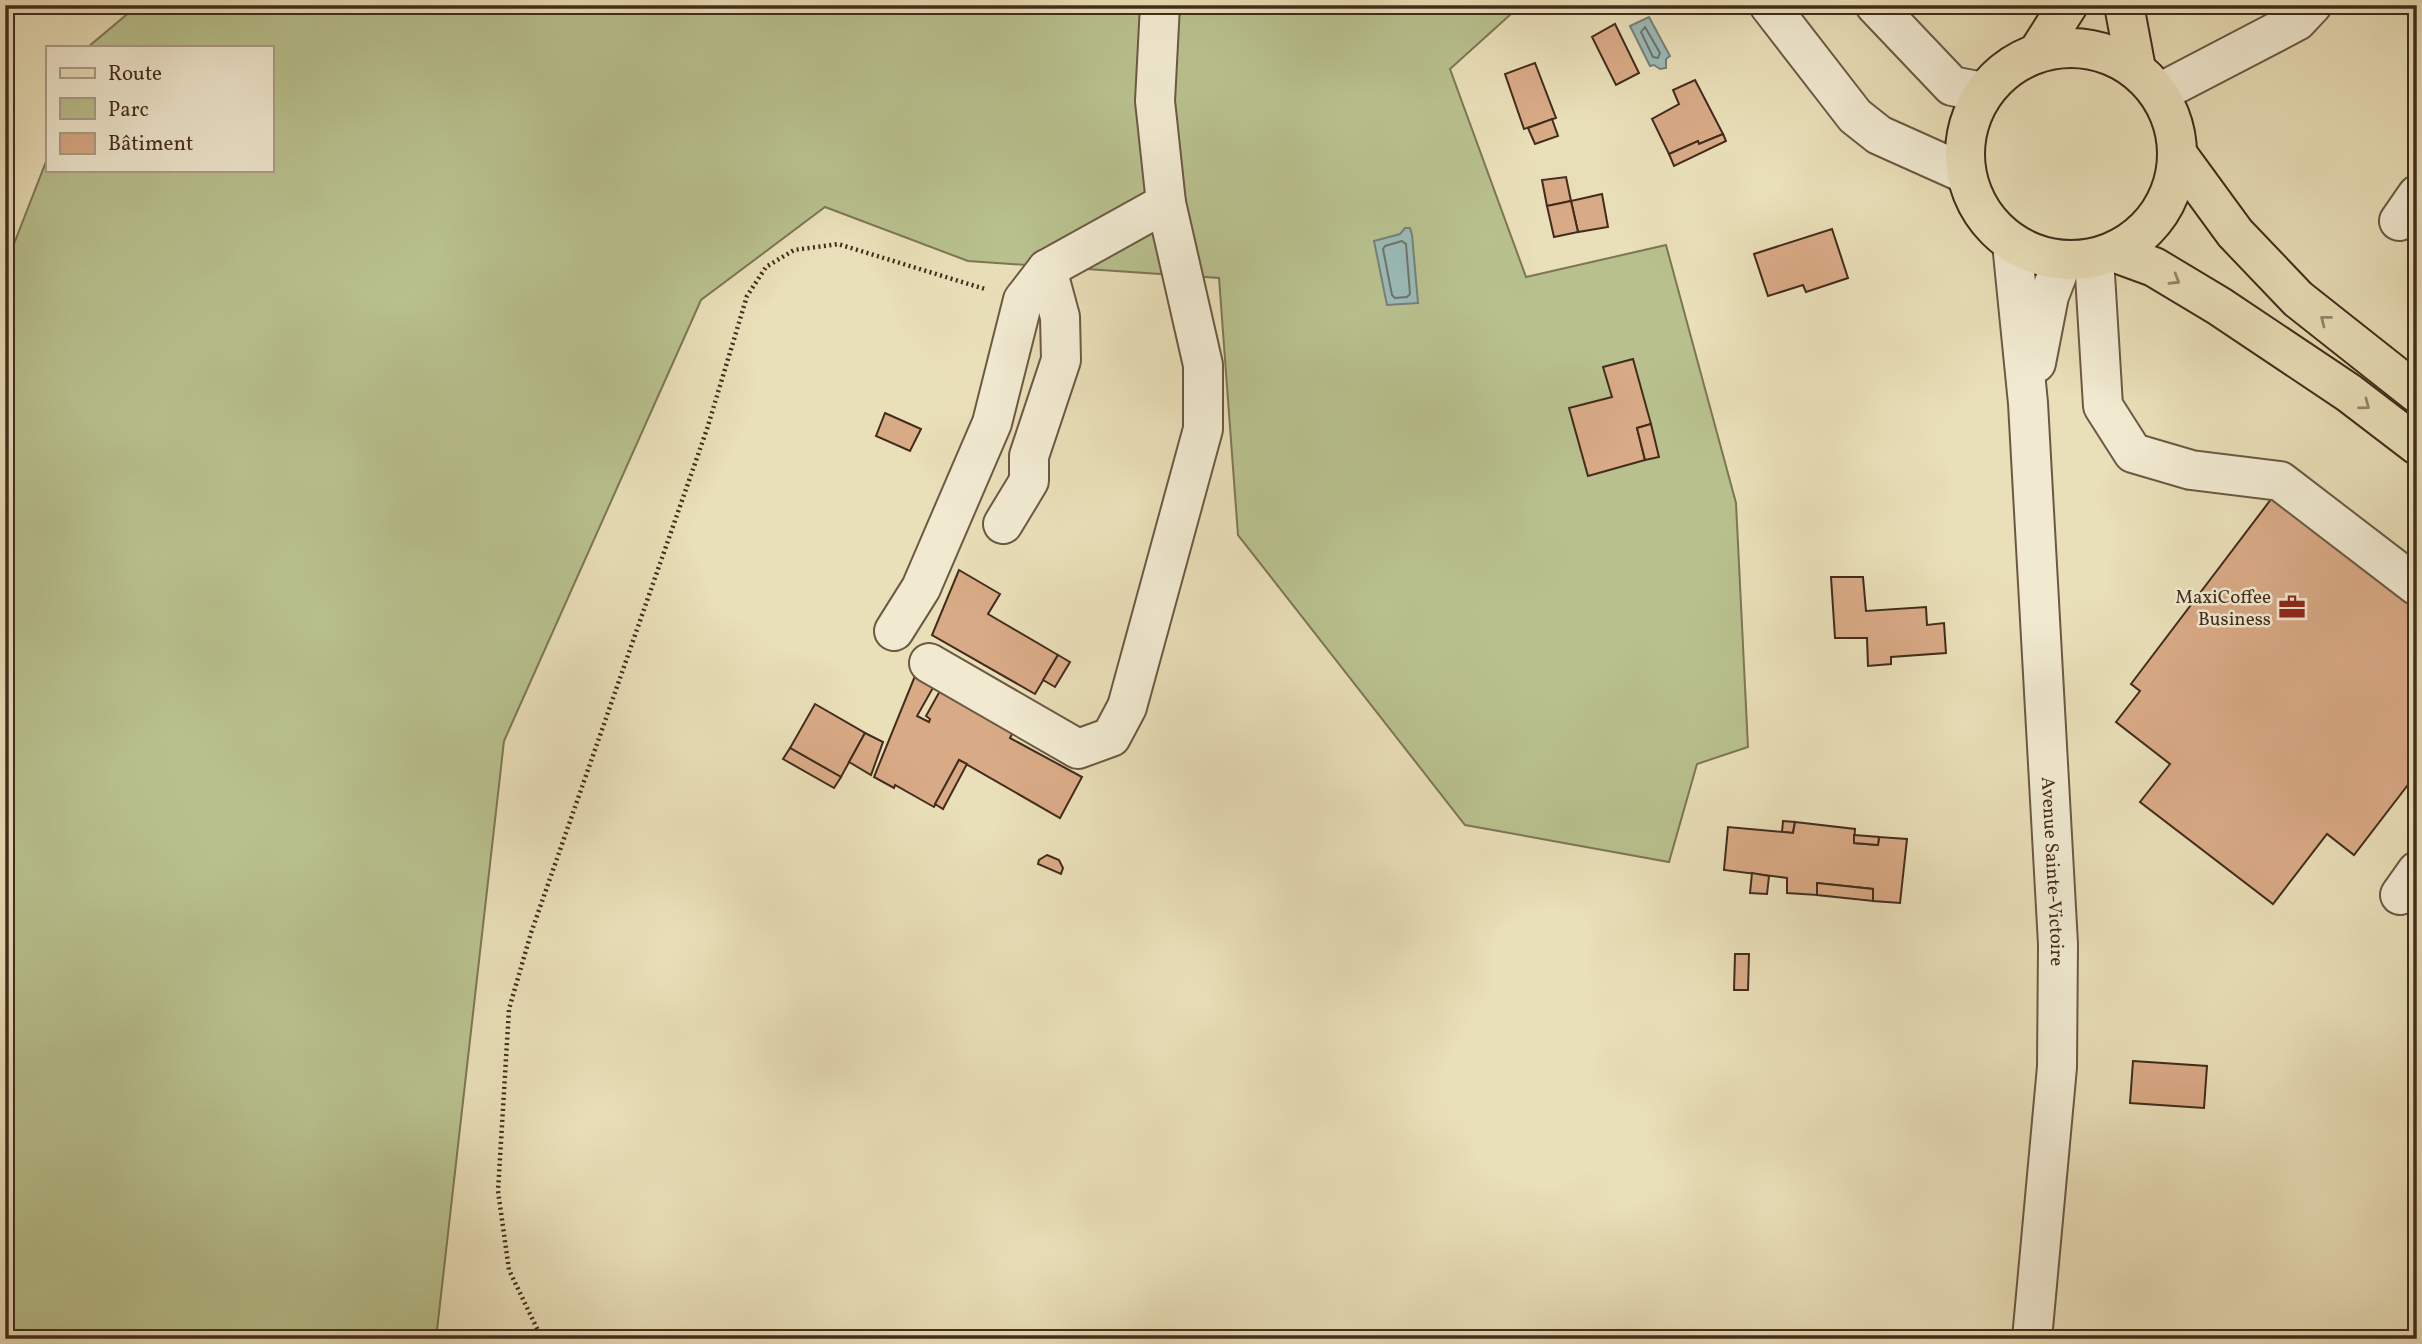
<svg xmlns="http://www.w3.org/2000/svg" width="2422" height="1344" viewBox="0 0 2422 1344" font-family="Vollkorn,serif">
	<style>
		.green { fill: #b8c18e; stroke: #7d7655; stroke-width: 2 }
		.water { fill: #9abab7; stroke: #778179; stroke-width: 2 }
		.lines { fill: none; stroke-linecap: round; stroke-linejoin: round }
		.shore { stroke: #6e736a; stroke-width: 2 }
		.building { fill: #d9aa86; stroke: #422c1c; stroke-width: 2 }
		.minor-casing { stroke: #6c5943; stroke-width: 42 }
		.major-casing { stroke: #422c1c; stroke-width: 42 }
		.path { stroke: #422c1c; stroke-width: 4.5; stroke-dasharray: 2 3.5; stroke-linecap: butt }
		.minor { stroke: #f1ead1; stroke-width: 38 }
		.major { stroke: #e9dfb8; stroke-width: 38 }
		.oneway { stroke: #96866a }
		.labels { text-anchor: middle; stroke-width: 5; stroke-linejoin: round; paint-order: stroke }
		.poi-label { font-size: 19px; fill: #422c1c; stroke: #f1ead1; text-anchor: end }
		.street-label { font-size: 19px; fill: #422c1c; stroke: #f1ead1 }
	</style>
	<rect width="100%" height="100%" fill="#e9dfb8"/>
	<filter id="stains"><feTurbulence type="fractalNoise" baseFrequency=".00286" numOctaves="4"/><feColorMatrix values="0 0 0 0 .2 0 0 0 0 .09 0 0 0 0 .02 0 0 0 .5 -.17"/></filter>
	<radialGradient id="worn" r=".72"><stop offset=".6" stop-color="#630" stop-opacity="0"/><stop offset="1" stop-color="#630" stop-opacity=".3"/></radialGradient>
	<path class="green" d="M138 5H1521L1450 69 1526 277 1666 245 1736 503 1748 747 1697 764 1669 862 1465 825 1238 535 1219 278 968 261 825 207 701 300 504 741 436 1339H5V267L47 159V170H271V47H88Z"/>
	<g class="water">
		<path d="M1649 17 1670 56 1666 59V68L1660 69 1654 65 1650 66 1630 26Z"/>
		<path d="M1405 228H1410L1412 235 1418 303 1387 305 1374 241 1400 234Z"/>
	</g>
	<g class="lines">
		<g class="shore">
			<path d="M1645 27 1660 53 1658 58 1653 57 1641 32Z"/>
			<path d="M1402 241 1406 244 1410 294 1407 297 1395 298 1392 295 1383 249 1385 246Z"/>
		</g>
	</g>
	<g class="building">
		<path d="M1615 24 1639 73 1616 85 1592 37Z"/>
		<path d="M1535 63 1556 118 1524 129 1505 74Z"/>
		<path d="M1695 80 1723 134 1699 144 1698 141 1669 154 1652 119 1679 104 1673 90Z"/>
		<path d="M1552 119 1558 136 1535 144 1528 128Z"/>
		<path d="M1723 134 1726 141 1674 166 1669 154 1698 141 1699 144Z"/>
		<path d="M1566 177 1571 201 1547 206 1542 180Z"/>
		<path d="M1602 194 1608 227 1578 232 1571 201Z"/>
		<path d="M1571 201 1578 232 1554 237 1547 206Z"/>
		<path d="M1832 229 1848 278 1806 292 1803 285 1768 296 1754 254Z"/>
		<path d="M1633 359 1651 424 1637 428 1645 460 1588 476 1569 408 1612 397 1603 367Z"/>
		<path d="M885 413 921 429 910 451 876 436Z"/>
		<path d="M1651 424 1659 457 1645 460 1637 428Z"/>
		<path d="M2275 494 2417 601V773L2354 855 2327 834 2273 904 2140 802 2170 764 2116 722 2140 691 2131 684Z"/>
		<path d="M959 570 1000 594 988 614 1058 655 1035 694 932 635Z"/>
		<path d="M1831 577H1863L1866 611 1926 607 1927 625 1944 623 1946 653 1891 657V664L1868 666 1867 638H1835Z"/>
		<path d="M1058 655 1070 662 1055 687 1043 680Z"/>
		<path d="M915 676 934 686 917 716 929 722 930 719 926 716 941 689 1014 730 1010 738 1082 777 1060 818 959 760 934 807 895 785 894 788 874 777Z"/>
		<path d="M815 704 865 733 841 777 790 748Z"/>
		<path d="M865 733 883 742 871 775 849 762Z"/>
		<path d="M790 748 841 777 834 788 783 759Z"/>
		<path d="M959 760 967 764 943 809 935 804Z"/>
		<path d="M1783 821 1795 822 1793 833 1782 832Z"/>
		<path d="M1795 822 1855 829 1854 843 1878 845 1879 837 1907 839 1900 903 1873 901V889L1817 883V895L1787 893V878L1724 870 1728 827 1793 833Z"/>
		<path d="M1854 835 1879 837 1878 845 1854 843Z"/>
		<path d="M1047 855 1059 860 1063 868 1061 874 1038 864 1039 860Z"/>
		<path d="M1752 873 1769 876 1767 894 1750 893Z"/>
		<path d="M1817 883 1873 889V901L1817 895Z"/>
		<path d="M1735 954H1749L1748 990H1734Z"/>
		<path d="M2133 1061 2207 1066 2204 1108 2130 1103Z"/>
	</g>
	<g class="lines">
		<defs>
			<g id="minor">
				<path d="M1769 5 1855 116 1879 135 1966 174"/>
				<path d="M1875 5 1952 86 1983 92"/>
				<path d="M2159 93 2297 21 2312 5"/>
				<path d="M2399 221 2417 195"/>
				<path id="s1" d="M2012 243 2028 403 2058 944 2057 1067 2032 1339"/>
				<path d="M2094 258 2103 406 2133 453 2191 470 2280 481 2417 586"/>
				<path d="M2036 363 2049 296 2063 260"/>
				<path d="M1003 524 1029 481V456L1061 360 1060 317 1047 269"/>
				<path d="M894 631 921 588 992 423 1023 300 1047 269 1166 203"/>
				<path d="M929 663 1078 749 1111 737 1127 707 1203 429V365L1166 203 1155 101 1160 5"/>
				<path d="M2400 895 2417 871"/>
			</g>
			<g id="major">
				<path d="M2124 5 2136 69"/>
				<circle cx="2071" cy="154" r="106"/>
				<path d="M2038 52 2068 5"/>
				<path d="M2178 155 2235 233 2298 299 2417 393"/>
				<path d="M2113 252 2154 267 2219 306 2349 393 2417 445"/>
			</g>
		</defs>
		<use href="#minor" class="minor-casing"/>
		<use href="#major" class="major-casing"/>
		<path class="path" d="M542 1339 509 1270 498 1191 509 1009 531 933 707 429 747 296 766 267 794 250 838 244 985 289"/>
		<use href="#minor" class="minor"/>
		<use href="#major" class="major"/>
	</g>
	<defs><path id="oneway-chevron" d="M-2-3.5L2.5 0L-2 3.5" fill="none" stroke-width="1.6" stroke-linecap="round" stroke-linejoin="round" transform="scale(1.75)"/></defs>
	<g class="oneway">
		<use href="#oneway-chevron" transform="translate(2175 280) rotate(31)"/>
		<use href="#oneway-chevron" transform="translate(2325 320) rotate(-142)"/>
		<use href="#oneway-chevron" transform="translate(2365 405) rotate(37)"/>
	</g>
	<defs>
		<symbol id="office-bare" viewBox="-9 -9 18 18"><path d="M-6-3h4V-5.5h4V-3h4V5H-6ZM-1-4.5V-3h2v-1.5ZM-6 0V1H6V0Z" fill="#8f2418" stroke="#f1ead1" stroke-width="2.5" paint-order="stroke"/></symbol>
	</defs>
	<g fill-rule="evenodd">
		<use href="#office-bare" x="2273" y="588" width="38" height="38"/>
	</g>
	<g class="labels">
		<g class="poi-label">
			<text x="2271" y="603">MaxiCoffee<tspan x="2271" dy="22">Business</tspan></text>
		</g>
		<g class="street-label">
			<text dy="7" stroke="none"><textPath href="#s1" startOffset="630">Avenue Sainte-Victoire</textPath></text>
		</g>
	</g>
	<rect width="2422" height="1344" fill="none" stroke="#e9dfb8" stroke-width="28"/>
	<rect x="7" y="7" width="2408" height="1330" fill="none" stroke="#422c1c" stroke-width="3.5"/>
	<rect x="14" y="14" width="2394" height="1316" fill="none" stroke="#422c1c" stroke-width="2"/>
	<rect x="46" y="46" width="228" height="126" fill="#f1ead1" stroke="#ab9e89" stroke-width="2"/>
	<rect x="60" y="68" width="35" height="10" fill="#e9dfb8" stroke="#ab9e89" stroke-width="2"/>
	<text x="108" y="80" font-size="21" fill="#422c1c">Route</text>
	<rect x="60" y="98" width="35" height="21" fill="#b8c18e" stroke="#ab9e89" stroke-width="2"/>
	<text x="108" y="116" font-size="21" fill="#422c1c">Parc</text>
	<rect x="60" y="133" width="35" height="21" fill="#d9aa86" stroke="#ab9e89" stroke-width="2"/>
	<text x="108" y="150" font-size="21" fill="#422c1c">Bâtiment</text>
	<rect width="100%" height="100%" filter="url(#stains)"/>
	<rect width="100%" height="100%" fill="url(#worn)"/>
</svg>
